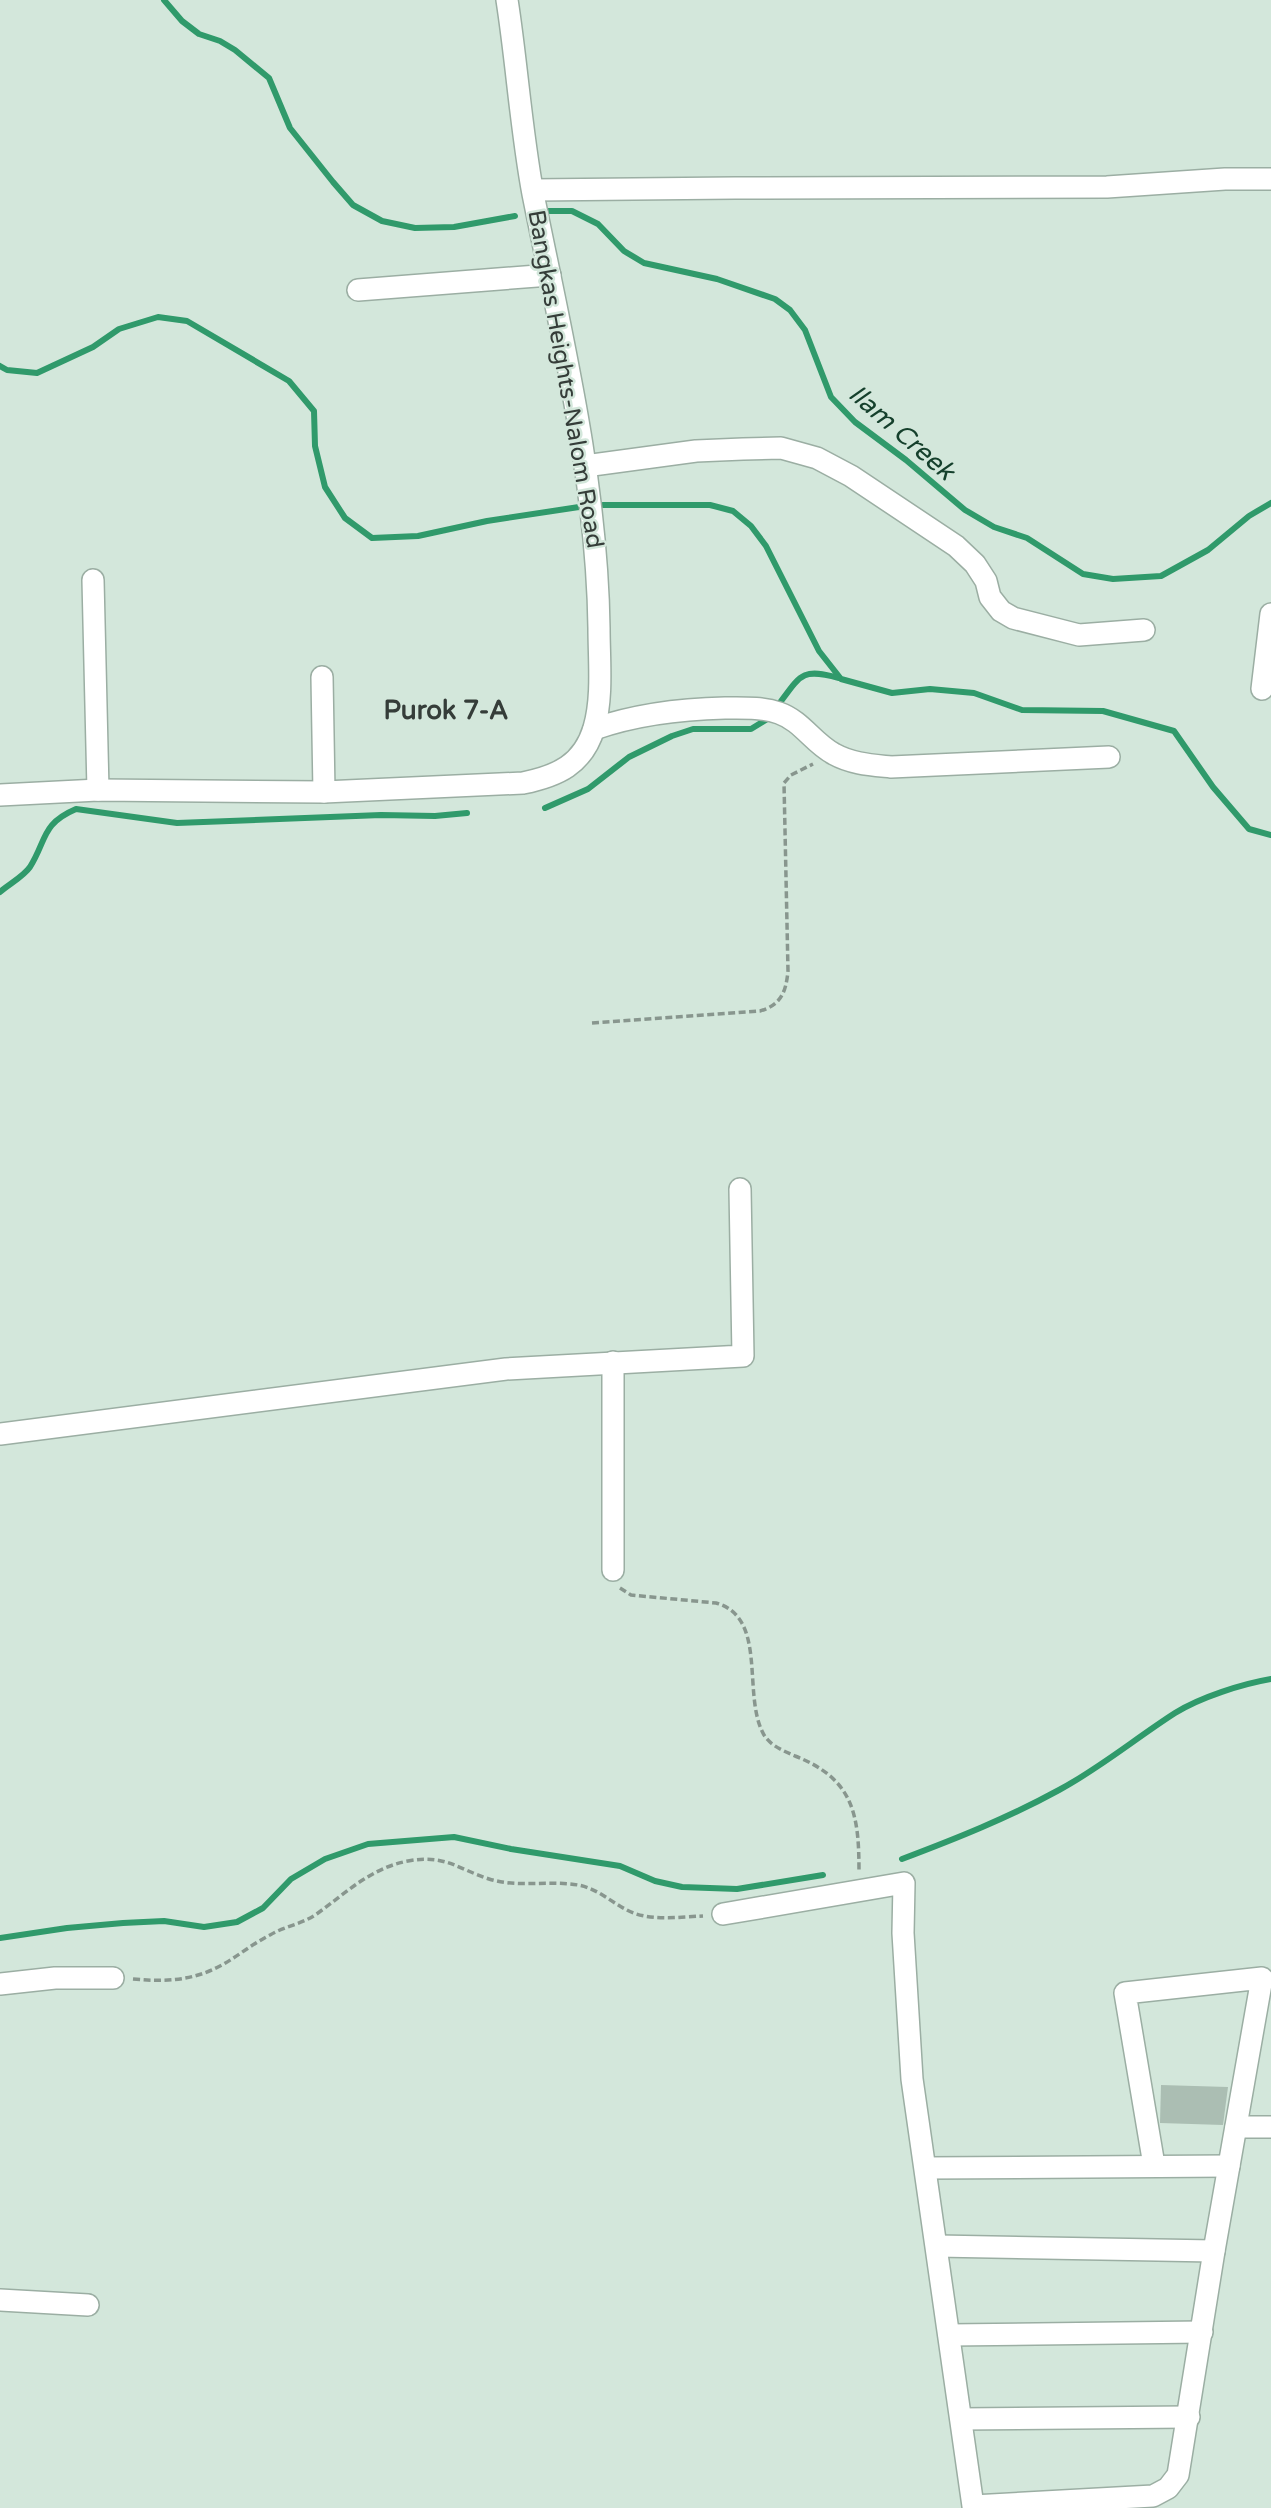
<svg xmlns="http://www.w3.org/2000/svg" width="1271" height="2508" viewBox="0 0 1271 2508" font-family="'Varela Round',sans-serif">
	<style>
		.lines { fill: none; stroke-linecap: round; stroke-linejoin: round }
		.stream { stroke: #309a6b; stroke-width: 6 }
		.building { fill: #abbeb3 }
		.minor-casing { stroke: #9baea3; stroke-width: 24 }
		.path { stroke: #88968e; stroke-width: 3.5; stroke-dasharray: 7 3.5; stroke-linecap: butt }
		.minor { stroke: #fff; stroke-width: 21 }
		.labels { text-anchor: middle; stroke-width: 5; stroke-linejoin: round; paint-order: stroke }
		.street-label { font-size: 24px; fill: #353d39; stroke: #d3e7db }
		.water-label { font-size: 26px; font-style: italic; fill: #15402c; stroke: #d3e7db }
		.neighbourhood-label { font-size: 26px; font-weight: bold; fill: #353d39; stroke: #d3e7db }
	</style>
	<rect width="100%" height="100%" fill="#d3e7db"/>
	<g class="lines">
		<g class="stream">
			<path d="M164 0 182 21 199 34 220 41 235 50 269 78 290 128 333 182 353 205 382 221 415 228 454 227 515 216"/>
			<path d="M545 211H572L598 224 624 251 644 263 717 279 775 299 790 310 805 330 831 397 855 422 906 460 965 510 994 527 1027 538 1083 574 1113 579 1161 576 1208 550 1249 516 1271 503"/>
			<path d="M0 366 7 370 37 373 93 347 119 329 158 317 187 321 289 381 314 411 315 446 325 487 345 518 372 538 418 536 487 521 579 507"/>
			<path d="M603 505H710L733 511 751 526 766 546 819 651 841 679 892 693 930 689 974 693 1022 710 1103 711 1174 731 1213 787 1249 829 1271 835"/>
			<path d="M779 704C801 674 802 668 839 678"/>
			<path d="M545 808 588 789 629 757 672 736 693 729H751L769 718"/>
			<path d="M0 892C9 884 23 877 30 867 47 840 41 824 76 809L177 823 381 815 435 816 467 813"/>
			<path d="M902 1859C955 1839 1008 1818 1059 1790 1100 1768 1136 1738 1175 1713 1201 1697 1242 1684 1271 1679"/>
			<path d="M0 1938 67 1928 123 1923 164 1921 204 1927 237 1922 263 1908 291 1879 325 1859 368 1844 454 1837 511 1849 620 1866 655 1881 682 1887 737 1889 823 1875"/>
		</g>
	</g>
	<path class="building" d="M1161 2085 1228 2087 1223 2125 1160 2123Z"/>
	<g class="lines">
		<defs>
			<g id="minor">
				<path d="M533 190 735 188 1107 187 1225 179H1271"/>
				<path d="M358 290 550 275"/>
				<path d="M585 466 696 451 743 449 781 448 817 458 851 476 956 546 975 564 986 581 990 597 1001 611 1013 618 1079 635 1144 630"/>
				<path d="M93 580 98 790"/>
				<path d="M322 677 324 792"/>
				<path d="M1262 689 1271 614"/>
				<path d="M594 729C637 714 680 709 725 708 743 708 762 707 779 713 802 721 813 743 834 754 852 764 872 765 891 767L1109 757"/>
				<path d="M0 795 98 790 324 792 523 783C557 776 583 765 594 728 603 697 599 660 599 628 597 481 562 338 533 194 521 130 517 64 507 0"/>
				<path d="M0 1434 506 1369 743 1356 740 1189"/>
				<path d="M613 1570V1362"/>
				<path d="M723 1914 904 1883 903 1933 912 2079 973 2506 1153 2496 1168 2488 1178 2475 1214 2251 1262 1978 1125 1993 1154 2165"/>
				<path d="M0 1984 55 1978H113"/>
				<path d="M1236 2127H1271"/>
				<path d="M926 2168 1229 2166"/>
				<path d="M937 2246 1214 2251"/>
				<path d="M0 2300 88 2305"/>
				<path d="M949 2335 1202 2332"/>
				<path d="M961 2419 1189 2417"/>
			</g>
		</defs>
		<use href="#minor" class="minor-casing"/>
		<g class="path">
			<path d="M592 1023 760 1011C781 1005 786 992 788 971L784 783 791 775 813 764"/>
			<path d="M620 1588 631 1595 716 1603C767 1617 743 1691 762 1731 768 1745 782 1750 795 1756 854 1779 859 1815 859 1872"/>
			<path d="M133 1979C164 1982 192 1981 220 1966 237 1957 252 1944 270 1935 285 1926 303 1924 318 1913 347 1892 371 1868 408 1861 445 1854 458 1869 489 1879 518 1888 548 1880 578 1885 596 1888 610 1901 625 1909 647 1922 679 1917 703 1916"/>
		</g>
		<use href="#minor" class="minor"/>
	</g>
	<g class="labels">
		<g class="street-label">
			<text transform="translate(566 379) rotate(80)" y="8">Bangkas Heights-Nalom Road</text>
		</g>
		<g class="water-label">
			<text transform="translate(902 432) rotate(41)" y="9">Ilam Creek</text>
		</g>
		<g class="neighbourhood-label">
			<text x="446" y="719">Purok 7-A</text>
		</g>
	</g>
</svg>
